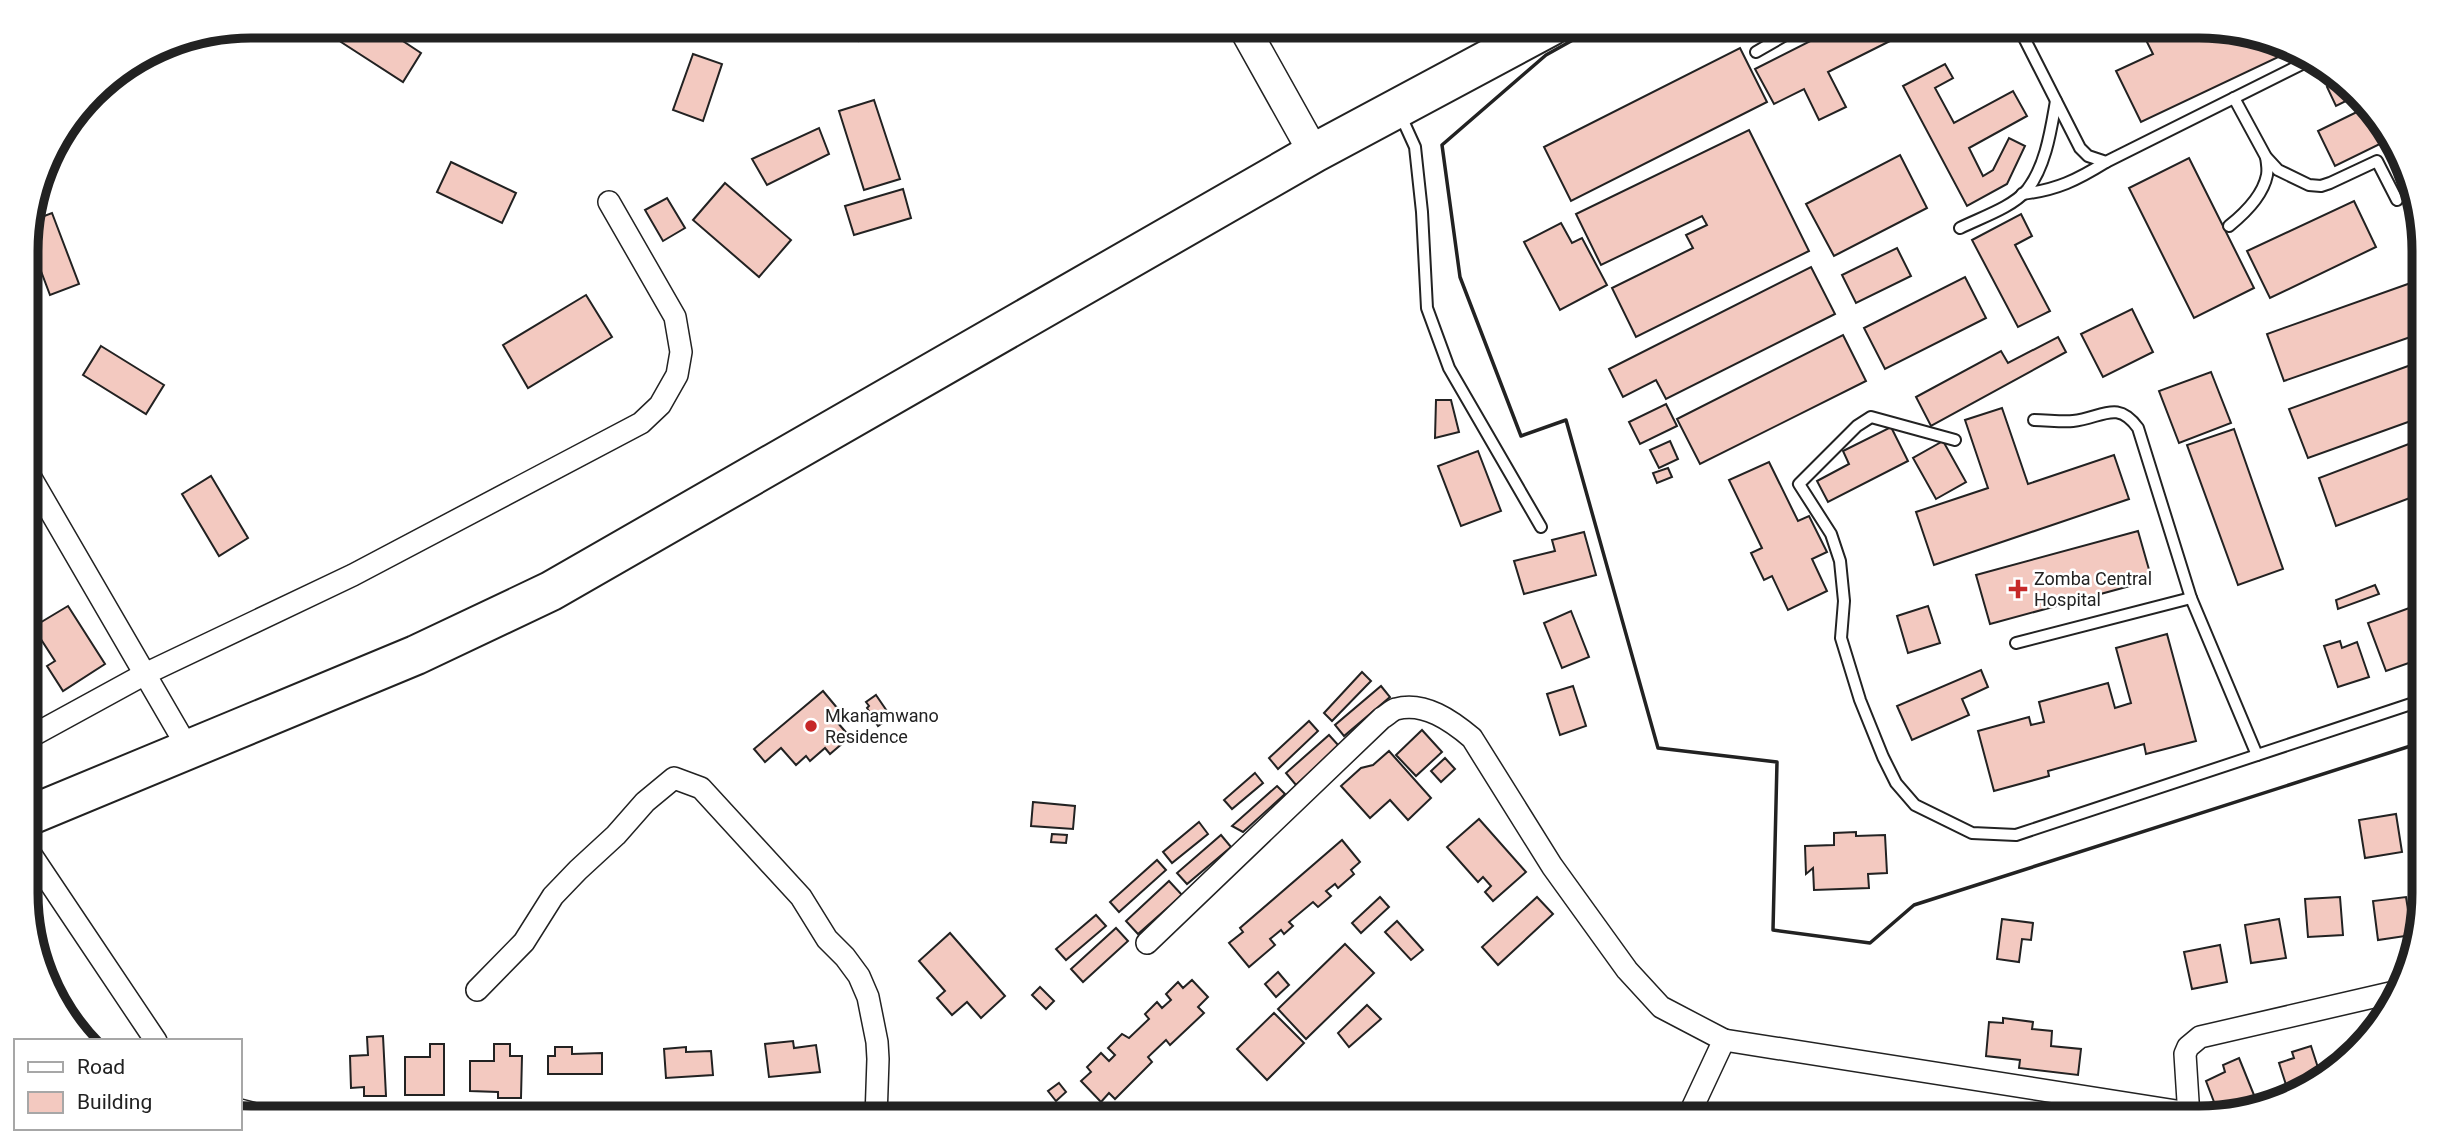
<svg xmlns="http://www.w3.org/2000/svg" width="2450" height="1144" viewBox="0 0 2450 1144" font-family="Roboto,sans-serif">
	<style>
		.building { fill: #f3c9c0; stroke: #222; stroke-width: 2 }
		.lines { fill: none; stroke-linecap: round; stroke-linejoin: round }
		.lane-casing { stroke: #222; stroke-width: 14 }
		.street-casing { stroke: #222; stroke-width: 24 }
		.secondary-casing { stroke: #222; stroke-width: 33 }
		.highway-casing { stroke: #222; stroke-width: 42 }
		.lane { stroke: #fff; stroke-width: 10 }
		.street { stroke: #fff; stroke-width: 21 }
		.secondary { stroke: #fff; stroke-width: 30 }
		.highway { stroke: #fff; stroke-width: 38 }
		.wall { stroke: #222; stroke-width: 3.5 }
		.poi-dot { fill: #c62828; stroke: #fff; stroke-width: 2.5 }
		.labels { text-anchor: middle; stroke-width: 5; stroke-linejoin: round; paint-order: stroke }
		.poi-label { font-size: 18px; fill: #222; stroke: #fff; text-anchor: start }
		.rim { fill: none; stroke: #222; stroke-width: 9 }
	</style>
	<rect width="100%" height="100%" fill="#fff"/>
	<g class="building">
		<path d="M351 26H380L421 53 403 82 341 42Z"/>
		<path d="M840 26H867L871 34 859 41 855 34 847 38Z"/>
		<path d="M1840 26 1918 27 1828 72 1846 107 1819 120 1804 89 1774 104 1755 69Z"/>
		<path d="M2139 26H2198L2285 44 2293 50 2141 122 2116 71 2153 54Z"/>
		<path d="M1740 48 1767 102 1571 201 1544 147Z"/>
		<path d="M693 54 722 64 703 121 673 110Z"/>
		<path d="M1945 64 1953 78 1935 88 1954 123 2013 91 2027 116 1969 148 1983 176 1993 170 2009 138 2025 146 2007 184 1967 206 1903 86Z"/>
		<path d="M2335 82 2354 97 2336 106 2327 87Z"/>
		<path d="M874 100 900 179 864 190 839 111Z"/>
		<path d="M2367 107 2377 115 2388 140 2335 166 2318 131Z"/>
		<path d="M819 128 829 154 767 185 752 159Z"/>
		<path d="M1749 130 1809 251 1636 337 1612 288 1693 248 1686 235 1707 225 1702 216 1601 265 1576 214Z"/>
		<path d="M1900 155 1927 208 1834 256 1806 204Z"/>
		<path d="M2189 158 2254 288 2194 318 2129 188Z"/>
		<path d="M451 162 516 193 502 223 437 192Z"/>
		<path d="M725 183 791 240 759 277 693 220Z"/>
		<path d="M903 189 911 218 854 235 845 206Z"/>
		<path d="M667 198 685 228 663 241 645 210Z"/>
		<path d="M2354 201 2376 247 2270 298 2247 251Z"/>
		<path d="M52 213 79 284 50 295 27 234 31 221Z"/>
		<path d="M2021 214 2032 236 2015 245 2050 311 2018 327 1972 240Z"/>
		<path d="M1561 223 1572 243 1582 238 1607 285 1560 310 1524 242Z"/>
		<path d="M1897 248 1911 276 1856 303 1842 275Z"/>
		<path d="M1811 267 1835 314 1666 399 1656 380 1623 397 1609 369Z"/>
		<path d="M1965 277 1986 318 1885 369 1864 328Z"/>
		<path d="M2422 279V333L2284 381 2267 334Z"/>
		<path d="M586 295 612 337 528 388 503 345Z"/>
		<path d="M2132 309 2153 352 2103 377 2081 334Z"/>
		<path d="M1843 335 1866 381 1700 464 1677 419Z"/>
		<path d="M2058 337 2066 352 1931 426 1916 397 2001 351 2008 363Z"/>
		<path d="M101 346 164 385 146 414 83 375Z"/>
		<path d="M2422 361V417L2308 458 2289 409Z"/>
		<path d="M2211 372 2231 423 2179 443 2159 391Z"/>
		<path d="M1436 400H1451L1459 432 1435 438Z"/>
		<path d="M1666 404 1677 426 1640 444 1629 422Z"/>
		<path d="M2002 408 2028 484 2114 455 2129 499 1934 565 1916 512 1988 488 1965 420Z"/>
		<path d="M1891 427 1908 461 1828 502 1817 481 1849 464 1843 451Z"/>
		<path d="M2234 429 2283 569 2238 585 2187 445Z"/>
		<path d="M2422 439 2423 493 2336 526 2319 478Z"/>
		<path d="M1670 441 1678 459 1659 468 1650 450Z"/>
		<path d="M1943 441 1966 482 1936 499 1913 458Z"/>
		<path d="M1478 451 1501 511 1461 526 1438 466Z"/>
		<path d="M1769 462 1798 521 1809 516 1827 552 1812 559 1827 591 1788 610 1772 576 1764 580 1751 553 1762 548 1729 480Z"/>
		<path d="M1668 468 1672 477 1657 483 1653 473Z"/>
		<path d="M211 476 248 538 219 556 182 494Z"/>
		<path d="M2138 531 2152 580 1990 624 1976 575Z"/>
		<path d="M1584 532 1596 575 1524 594 1514 561 1555 551 1552 540Z"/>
		<path d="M2375 585 2379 594 2338 609 2336 600Z"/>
		<path d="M2423 603V658L2386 671 2368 623Z"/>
		<path d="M68 606 105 664 63 691 47 666 55 661 33 627Z"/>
		<path d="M1928 606 1940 643 1908 653 1897 616Z"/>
		<path d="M1571 611 1589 657 1562 668 1544 623Z"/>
		<path d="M2167 634 2196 741 2146 754 2144 744 2048 771 2049 776 1994 791 1978 731 2029 717 2031 725 2044 722 2039 702 2108 683 2115 708 2131 703 2116 648Z"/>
		<path d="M2340 641 2342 648 2357 642 2369 677 2338 687 2324 646Z"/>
		<path d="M1981 670 1988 687 1962 699 1969 715 1912 740 1897 706Z"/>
		<path d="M1362 672 1371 681 1332 721 1324 713Z"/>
		<path d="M1381 686 1390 697 1344 736 1335 725Z"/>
		<path d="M1573 686 1586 726 1560 735 1547 694Z"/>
		<path d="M823 691 838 709 831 715 850 737 830 754 825 748 810 761 806 756 796 765 781 748 765 762 754 749Z"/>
		<path d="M876 695 891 717 878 726 867 708 869 706 866 702Z"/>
		<path d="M1309 721 1318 731 1278 769 1269 758Z"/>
		<path d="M1422 730 1442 752 1416 776 1396 755Z"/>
		<path d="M1329 735 1339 746 1296 785 1286 773Z"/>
		<path d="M1389 751 1431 798 1408 820 1390 800 1370 818 1341 786 1361 768 1373 765Z"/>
		<path d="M1445 758 1455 769 1441 782 1431 771Z"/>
		<path d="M1255 773 1263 783 1232 809 1224 800Z"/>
		<path d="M1277 786 1285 794 1243 832 1232 826Z"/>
		<path d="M1033 802 1075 806 1073 829 1031 826Z"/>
		<path d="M2396 814 2402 852 2365 858 2359 820Z"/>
		<path d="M1479 819 1526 872 1493 901 1485 892 1491 886 1483 877 1478 882 1447 847Z"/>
		<path d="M1199 822 1208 834 1172 863 1163 852Z"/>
		<path d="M1856 832V836L1885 835 1887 873 1868 874 1869 888 1814 890 1813 868 1806 874 1805 846 1834 845V833Z"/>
		<path d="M1052 834 1067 835 1066 843 1051 842Z"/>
		<path d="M1221 835 1231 847 1187 884 1177 873Z"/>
		<path d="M1342 840 1360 862 1351 870 1354 874 1338 888 1335 884 1326 891 1331 896 1318 907 1313 902 1289 922 1293 926 1284 934 1281 930 1270 939 1275 945 1249 967 1229 943 1243 932 1240 928Z"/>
		<path d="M1157 860 1166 870 1119 912 1110 902Z"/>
		<path d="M1169 881 1182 895 1138 934 1126 921Z"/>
		<path d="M1380 897 1389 907 1361 933 1352 923Z"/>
		<path d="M1537 897 1553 914 1498 965 1482 947Z"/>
		<path d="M2340 897 2343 935 2308 937 2305 899Z"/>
		<path d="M2406 897 2412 935 2378 940 2373 901Z"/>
		<path d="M1096 915 1106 926 1066 960 1056 949Z"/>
		<path d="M2002 919 2033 923 2031 940 2022 939 2019 962 1997 959Z"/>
		<path d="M2279 919 2286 958 2251 963 2245 925Z"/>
		<path d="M1397 921 1423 950 1411 960 1385 932Z"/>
		<path d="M1116 928 1128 941 1083 982 1071 969Z"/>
		<path d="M950 933 1005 996 981 1018 967 1002 952 1015 937 998 945 991 919 961Z"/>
		<path d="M1345 944 1374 973 1306 1039 1278 1009Z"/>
		<path d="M2220 945 2227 982 2192 989 2184 952Z"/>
		<path d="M1278 972 1289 985 1276 997 1265 984Z"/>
		<path d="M1192 980 1208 997 1198 1007 1204 1013 1170 1045 1166 1040 1148 1057 1152 1062 1115 1099 1109 1093 1101 1102 1081 1081 1091 1072 1087 1067 1101 1053 1109 1061 1115 1055 1108 1048 1122 1034 1129 1038 1149 1019 1145 1014 1157 1002 1162 1008 1171 1000 1166 994 1178 982 1183 988Z"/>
		<path d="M1040 987 1054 1001 1046 1009 1032 995Z"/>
		<path d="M1367 1005 1381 1019 1349 1047 1338 1033Z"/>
		<path d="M1274 1013 1304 1043 1267 1080 1237 1049Z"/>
		<path d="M2003 1018 2033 1022 2032 1029 2052 1031 2051 1046 2081 1049 2078 1075 2019 1068 2020 1060 1986 1056 1989 1022 2003 1023Z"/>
		<path d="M383 1036 386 1096H364V1087L351 1088 350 1056 368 1055 367 1037Z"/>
		<path d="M793 1041 794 1048 816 1045 820 1072 769 1077 765 1044Z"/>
		<path d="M430 1044H444V1095H405V1057H430Z"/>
		<path d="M494 1044H510V1056H522L521 1098H498V1092L470 1091V1061H494Z"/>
		<path d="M2311 1046 2322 1080 2288 1091 2279 1063 2294 1058 2292 1052Z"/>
		<path d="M555 1047H572V1054L602 1053V1074H548V1056H555Z"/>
		<path d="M686 1047V1052L711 1051 713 1075 666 1078 664 1049Z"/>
		<path d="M2239 1058 2256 1100 2219 1115 2206 1081 2225 1072 2223 1065Z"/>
		<path d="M1059 1083 1066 1092 1056 1101 1048 1091Z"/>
	</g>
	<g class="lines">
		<defs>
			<g id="lane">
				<path d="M2018 26 2080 148 2088 156 2106 162 2308 61"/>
				<path d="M1756 52 1801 26"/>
				<path d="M2234 98 2266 157 2278 170 2309 185 2321 186 2330 183 2377 161 2397 200"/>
				<path d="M1400 114 1415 147 1422 212 1427 308 1449 368 1541 527"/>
				<path d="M2022 194C2057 190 2077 180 2106 162"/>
				<path d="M2229 226C2244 214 2263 195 2267 175 2268 170 2267 163 2266 157"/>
				<path d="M1960 228C1982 217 2011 208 2027 190 2046 166 2051 129 2056 101"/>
				<path d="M2034 420C2047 420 2061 422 2073 421 2102 418 2117 399 2138 428L2191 598 2257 755"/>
				<path d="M1955 440 1871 417 1857 426 1799 484 1831 534 1840 561 1844 601 1841 638 1860 700 1883 757 1896 783 1915 805 1972 833 2016 835 2423 700"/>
				<path d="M2016 643 2191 598"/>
			</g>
			<g id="street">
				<path d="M27 471 189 750"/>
				<path d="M28 738 145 674 353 575 641 423 660 405 677 375 681 352 675 317 609 202"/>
				<path d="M28 850 156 1041"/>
				<path d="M1147 943 1382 718C1386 716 1392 710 1396 709 1424 701 1452 721 1472 738L1552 866 1627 970 1661 1007 1724 1040 1688 1117"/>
				<path d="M477 990 524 942 553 896 578 870 616 835 645 802 674 778 701 788 801 897 827 939 845 957 859 976 868 997 877 1042 878 1059 876 1118"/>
				<path d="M1724 1040 2189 1113"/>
				<path d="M240 1110 270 1118"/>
				<path d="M2189 1117 2185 1054 2188 1047 2200 1037 2399 991"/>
			</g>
			<path id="secondary" d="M1243 26 1314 153"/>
			<path id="highway" d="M28 816 416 655 551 591 1314 153 1551 26"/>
		</defs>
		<use href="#lane" class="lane-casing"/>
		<use href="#street" class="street-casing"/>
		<use href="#secondary" class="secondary-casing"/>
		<use href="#highway" class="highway-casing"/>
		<use href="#lane" class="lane"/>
		<use href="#street" class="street"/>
		<use href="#secondary" class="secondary"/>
		<use href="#highway" class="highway"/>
		<path class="wall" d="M1598 26 1546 55 1442 145 1460 277 1521 436 1566 420 1658 748 1777 762 1773 930 1870 943 1914 905 2423 742"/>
	</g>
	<g class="poi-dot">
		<path d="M2014.5 578.5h7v7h7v7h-7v7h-7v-7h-7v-7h7z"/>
		<circle cx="811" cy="726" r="7"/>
	</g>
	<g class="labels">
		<g class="poi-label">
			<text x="2034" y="585">Zomba Central<tspan x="2034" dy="21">Hospital</tspan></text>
			<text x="825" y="722">Mkanamwano<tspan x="825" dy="21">Residence</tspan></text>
		</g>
	</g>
	<path d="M0 0H2450V1144H0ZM251 38H2199A213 213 0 0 1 2412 251V893A213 213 0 0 1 2199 1106H251A213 213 0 0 1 38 893V251A213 213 0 0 1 251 38Z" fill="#fff" fill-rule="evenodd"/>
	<path class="rim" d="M251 38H2199A213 213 0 0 1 2412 251V893A213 213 0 0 1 2199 1106H251A213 213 0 0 1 38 893V251A213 213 0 0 1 251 38Z"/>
	<rect x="14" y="1039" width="228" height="91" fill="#ffffff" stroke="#a7a7a7" stroke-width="2"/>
	<rect x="28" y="1062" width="35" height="10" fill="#ffffff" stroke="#a7a7a7" stroke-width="2"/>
	<text x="77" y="1074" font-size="21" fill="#222222">Road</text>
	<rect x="28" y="1092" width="35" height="21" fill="#f3c9c0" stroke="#a7a7a7" stroke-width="2"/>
	<text x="77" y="1109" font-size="21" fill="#222222">Building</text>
</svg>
